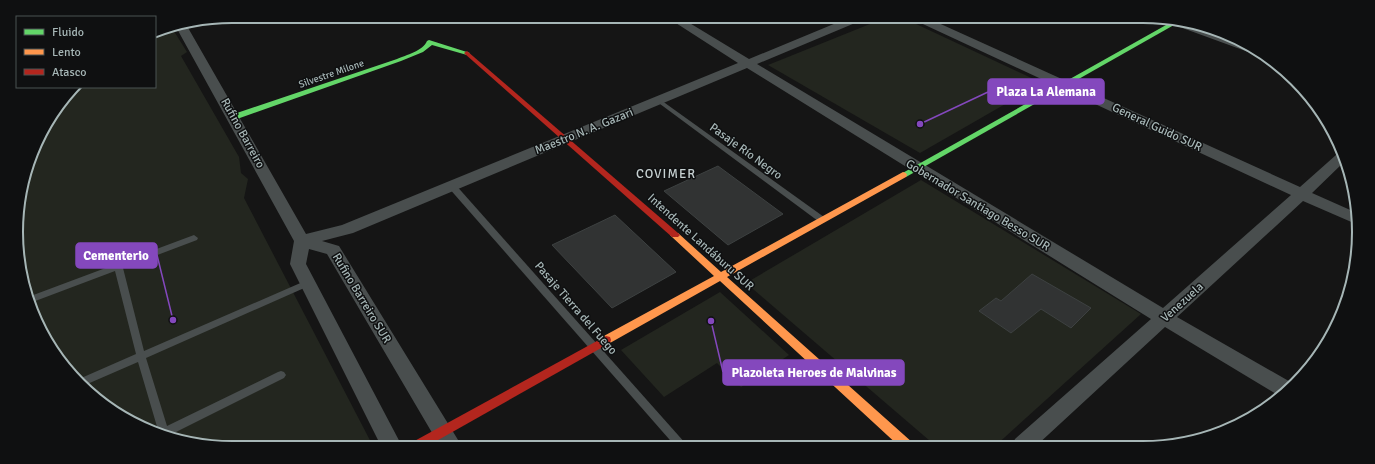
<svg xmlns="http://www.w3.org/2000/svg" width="1375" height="464" viewBox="0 0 1375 464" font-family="Signika,sans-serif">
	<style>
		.green { fill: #23261f }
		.building { fill: #313333; stroke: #3d4141 }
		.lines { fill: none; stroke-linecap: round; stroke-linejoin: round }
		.lane { fill: #494e4e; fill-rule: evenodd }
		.street { fill: #494e4e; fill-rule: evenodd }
		.fast { fill: #63d668; fill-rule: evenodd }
		.slow { fill: #ff974d; fill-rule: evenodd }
		.jam { fill: #b3261e; fill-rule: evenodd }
		.labels { text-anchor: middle; stroke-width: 3; stroke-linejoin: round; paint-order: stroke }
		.far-street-label { font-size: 10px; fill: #a6b6b6; stroke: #0f1011 }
		.street-label { font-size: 12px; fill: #a6b6b6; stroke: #0f1011 }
		.neighbourhood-label { font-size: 13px; letter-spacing: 1px; fill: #c7d1d2; stroke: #0f1011 }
		.rim { fill: none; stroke: #a6b6b6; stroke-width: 2 }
		.leader { fill: none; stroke: #8448bd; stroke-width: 1.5 }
		.callout-dot { fill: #8448bd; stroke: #0f1011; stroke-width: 1.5 }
		.callout { fill: #8448bd; stroke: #8448bd; stroke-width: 1.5 }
		.callout-label { font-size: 13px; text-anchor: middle; font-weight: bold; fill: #fff }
	</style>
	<rect width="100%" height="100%" fill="#151515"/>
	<g class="green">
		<path d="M890 16H899L1042 83 920 153 768 65Z"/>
		<path d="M172 28 187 52 181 56 239 157 241 173 248 179 244 198 374 448H232L176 441 112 411 53 352 23 288 18 204 38 136 76 87H155V31Z"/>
		<path d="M921 180 1141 314 994 447H937L746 283Z"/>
		<path d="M720 292 789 355 741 387 717 363 664 397 621 350Z"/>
	</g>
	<g class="building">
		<path d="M718 166 783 214 728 245 664 191Z"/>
		<path d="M615 215 676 272 612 308 552 245Z"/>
		<path d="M1032 274 1091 308 1071 328 1041 309 1011 333 979 311 996 298 1001 301Z"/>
	</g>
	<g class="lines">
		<g class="lane">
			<path d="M658 98 824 217 825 219 824 221H818L656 101 655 100Z"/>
			<path d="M448 183H454L686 444 687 447H676L448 187 447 185Z"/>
			<path d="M194 235 198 238 197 240 123 268 144 351 305 281H311L312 283 311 285 146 358 167 426 278 372 281 371 284 372 286 375 284 378 170 435 169 438 157 432 158 430 138 362 85 385 79 379 136 354 115 271 30 303 28 297Z"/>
		</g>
		<g class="street">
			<path d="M665 16H678L749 59 853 16H868L867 18 757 64 1163 308 1291 195 910 18 909 16H923L1300 187 1336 155 1340 154 1343 163 1312 193 1357 213 1356 224 1303 201 1177 317 1294 384 1286 394 1281 397 1165 327 1036 446H1012L1015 439 1151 319 747 68 353 233 322 241 339 246 463 448H441L327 254 309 249 306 264 403 448H382L290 264 294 241 176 27 187 26 306 234 342 225 738 63Z"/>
			<path d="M1165 19C1199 23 1229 38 1259 53H1251L1166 22Z"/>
		</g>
		<g class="fast">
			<path d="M1175 20 1181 21 906 177H900L899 175Z"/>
			<path d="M429 40 470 53 467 55 432 45 423 52 401 61 237 119H234L230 117 231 115 397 59C406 55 423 51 427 41Z"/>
		</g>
		<path class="slow" d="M903 172 906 173 907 175 906 177 727 277 913 443 915 447H900L720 281 610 343 606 344 602 343 601 340 602 337 714 276 672 237 670 235 672 233H678L721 272Z"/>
		<g class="jam">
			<path d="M467 51 678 233 680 235 678 237H672L465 54 464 53Z"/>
			<path d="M606 336 610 337 611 340 610 343 424 448H407L409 444Z"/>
		</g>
	</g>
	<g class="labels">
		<g class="far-street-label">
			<text transform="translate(331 73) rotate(-19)" y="4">Silvestre Milone</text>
		</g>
		<g class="street-label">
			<text transform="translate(1157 127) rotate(25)" y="4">General Guido SUR</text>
			<text transform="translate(584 131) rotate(-22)" y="4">Maestro N. A. Gazari</text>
			<text transform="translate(243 133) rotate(61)" y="4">Rufino Barreiro</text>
			<text transform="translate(746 151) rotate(36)" y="4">Pasaje Río Negro</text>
			<text transform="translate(978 205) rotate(31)" y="4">Gobernador Santiago Besso SUR</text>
			<text transform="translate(701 242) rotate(42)" y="4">Intendente Landáburu SUR</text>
			<text transform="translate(362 298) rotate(59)" y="4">Rufino Barreiro SUR</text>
			<text transform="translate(1182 302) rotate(-42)" y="4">Venezuela</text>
			<text transform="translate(576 308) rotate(49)" y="4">Pasaje Tierra del Fuego</text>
		</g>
		<g class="neighbourhood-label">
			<text x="666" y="178">COVIMER</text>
		</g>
	</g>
	<path d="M0 0H1375V464H0ZM232 23H1143A209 209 0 0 1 1352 232V232A209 209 0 0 1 1143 441H232A209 209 0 0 1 23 232V232A209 209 0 0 1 232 23Z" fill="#0f1011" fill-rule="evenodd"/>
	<path class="rim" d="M232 23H1143A209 209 0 0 1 1352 232V232A209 209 0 0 1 1143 441H232A209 209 0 0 1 23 232V232A209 209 0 0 1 232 23Z"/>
	<path class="leader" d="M920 124L988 92M173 320L157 255M711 321L723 372"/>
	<g class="callout-dot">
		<circle cx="920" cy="124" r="4"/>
		<circle cx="173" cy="320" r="4"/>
		<circle cx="711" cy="321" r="4"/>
	</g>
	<g class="callout">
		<rect x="988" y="79" width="116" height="25" rx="4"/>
		<rect x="76" y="243" width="81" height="25" rx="4"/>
		<rect x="723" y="360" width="181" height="25" rx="4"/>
	</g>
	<g class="callout-label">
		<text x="1046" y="96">Plaza La Alemana</text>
		<text x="116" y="260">Cementerio</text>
		<text x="814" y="377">Plazoleta Heroes de Malvinas</text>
	</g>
	<rect x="16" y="16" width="140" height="72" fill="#0f1011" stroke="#4b5253"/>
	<rect x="24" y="29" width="20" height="6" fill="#63d668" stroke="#4b5253"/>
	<text x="52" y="36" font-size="12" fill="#a6b6b6">Fluido</text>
	<rect x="24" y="49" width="20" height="6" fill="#ff974d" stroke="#4b5253"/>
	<text x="52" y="56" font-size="12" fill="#a6b6b6">Lento</text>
	<rect x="24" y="69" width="20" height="6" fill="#b3261e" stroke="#4b5253"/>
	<text x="52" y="76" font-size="12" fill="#a6b6b6">Atasco</text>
</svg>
